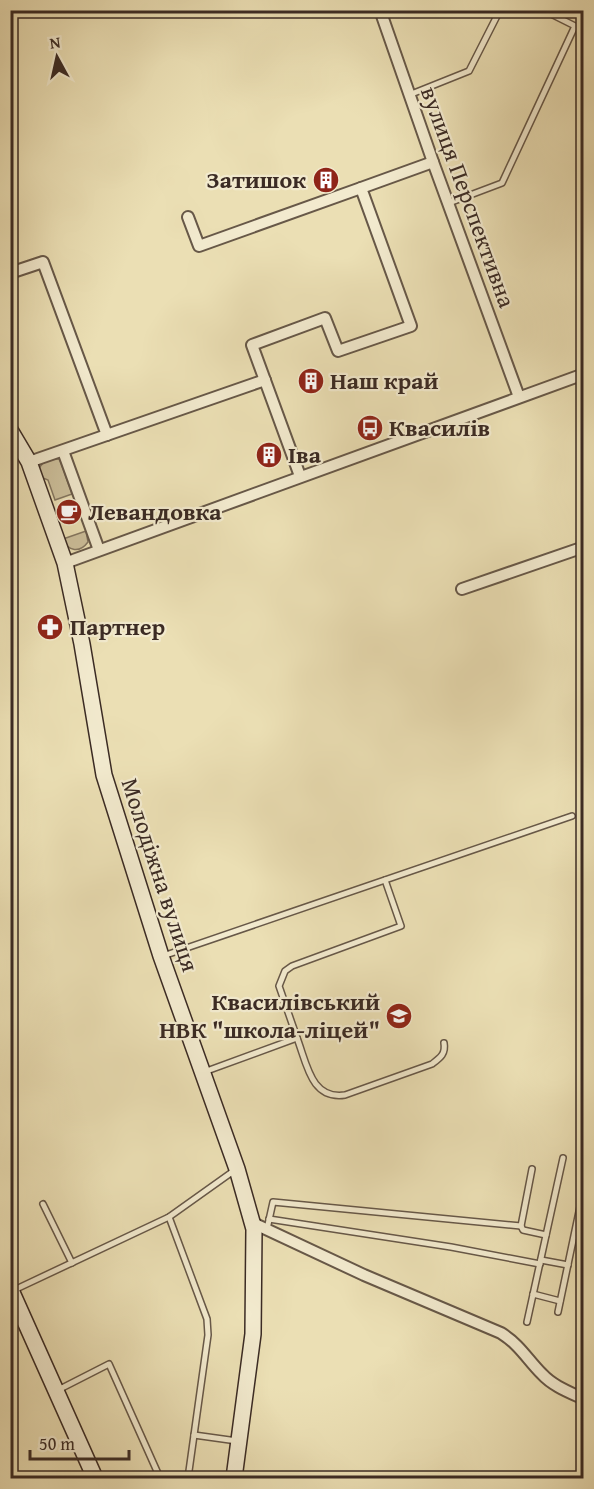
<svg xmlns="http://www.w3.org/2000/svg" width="594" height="1489" viewBox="0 0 594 1489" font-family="'Gentium Book Plus',serif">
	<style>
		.green { fill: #cdc09c; stroke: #847660; stroke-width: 1.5 }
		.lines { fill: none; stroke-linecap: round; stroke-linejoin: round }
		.lane-casing { stroke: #675848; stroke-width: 8 }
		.street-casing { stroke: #675848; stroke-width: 14 }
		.secondary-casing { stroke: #3b2b24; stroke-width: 18 }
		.lane { stroke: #f2eace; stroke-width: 5 }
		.street { stroke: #f2eace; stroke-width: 10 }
		.secondary { stroke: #f2eace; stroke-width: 15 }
		.labels { text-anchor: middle; stroke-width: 4.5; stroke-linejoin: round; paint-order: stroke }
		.poi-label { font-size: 24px; font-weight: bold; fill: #3b2b24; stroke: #f2eace; text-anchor: start }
		.street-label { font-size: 24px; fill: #3b2b24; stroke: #f2eace }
	</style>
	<rect width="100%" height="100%" fill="#ebdfb4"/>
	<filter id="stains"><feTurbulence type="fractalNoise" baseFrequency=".00333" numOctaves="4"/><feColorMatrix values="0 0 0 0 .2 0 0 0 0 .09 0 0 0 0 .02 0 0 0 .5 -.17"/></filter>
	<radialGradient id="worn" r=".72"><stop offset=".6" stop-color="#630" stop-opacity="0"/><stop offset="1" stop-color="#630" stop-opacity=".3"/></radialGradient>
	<g class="green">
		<path d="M54 459H59L61 463 72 494 55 500 48 480 43 478 39 468 43 463Z"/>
		<path d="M86 531 88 542C80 553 68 552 63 539Z"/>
	</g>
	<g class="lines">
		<defs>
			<g id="lane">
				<path d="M409 95 469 71 500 10"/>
				<path d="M449 203 502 183 575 26 543 10"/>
				<path d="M163 956 572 816"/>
				<path d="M297 1038C307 1064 311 1100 345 1095L432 1064C440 1058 446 1054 444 1043"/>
				<path d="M204 1072 297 1038 279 986 285 971 292 966 401 926 385 880"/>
				<path d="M43 1204 72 1263"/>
				<path d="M169 1217 207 1319 208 1335 188 1478"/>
				<path d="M269 1219 451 1247 540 1264"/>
				<path d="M521 1226 523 1230 546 1235"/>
				<path d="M267 1229 273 1202 521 1226 532 1169"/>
				<path d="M541 1260 568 1265"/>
				<path d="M12 1291 169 1217 235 1170"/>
				<path d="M533 1294 560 1301"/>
				<path d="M558 1312 581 1202"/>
				<path d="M527 1322 563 1158"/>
				<path d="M58 1390 109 1364 160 1478"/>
				<path d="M194 1435 237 1441"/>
			</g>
			<g id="street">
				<path d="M380 10 433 162 519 397"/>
				<path d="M188 217 199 246 361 188"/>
				<path d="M10 273 43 262 107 435"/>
				<path d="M63 451 99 550"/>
				<path d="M29 462 265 380"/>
				<path d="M300 476 252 345 325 318 338 351 411 326 361 188 433 162"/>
				<path d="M65 563 584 374"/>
				<path d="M462 589 584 547"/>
				<path d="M251 1222 364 1275 501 1333C520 1345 527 1359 542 1374 553 1386 569 1392 584 1399"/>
			</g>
			<g id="secondary">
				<path d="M10 430 29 462 65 563 82 644 104 775 161 956 237 1169 254 1229 253 1334 234 1478"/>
				<path d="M10 1288 95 1478"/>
			</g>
		</defs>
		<use href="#lane" class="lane-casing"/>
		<use href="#street" class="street-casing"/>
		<use href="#secondary" class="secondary-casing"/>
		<use href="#lane" class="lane"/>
		<use href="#street" class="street"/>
		<use href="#secondary" class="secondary"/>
	</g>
	<defs>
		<symbol id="building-disc" viewBox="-11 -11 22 22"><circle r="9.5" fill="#8f2418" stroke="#f2eace"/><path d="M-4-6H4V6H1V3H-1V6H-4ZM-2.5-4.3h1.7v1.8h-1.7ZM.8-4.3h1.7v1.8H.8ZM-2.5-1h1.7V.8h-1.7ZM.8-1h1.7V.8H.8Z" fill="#fff"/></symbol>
		<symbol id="bus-disc" viewBox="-11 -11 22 22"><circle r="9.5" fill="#8f2418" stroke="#f2eace"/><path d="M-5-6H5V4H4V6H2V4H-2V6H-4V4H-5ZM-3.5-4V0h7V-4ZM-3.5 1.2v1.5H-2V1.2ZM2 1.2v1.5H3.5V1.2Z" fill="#fff"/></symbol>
		<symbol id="cafe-disc" viewBox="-11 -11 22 22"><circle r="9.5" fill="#8f2418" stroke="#f2eace"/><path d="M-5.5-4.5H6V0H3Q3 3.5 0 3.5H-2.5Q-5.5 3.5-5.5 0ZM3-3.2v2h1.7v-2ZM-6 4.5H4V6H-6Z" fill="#fff"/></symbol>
		<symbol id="pharmacy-disc" viewBox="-11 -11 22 22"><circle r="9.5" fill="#8f2418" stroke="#f2eace"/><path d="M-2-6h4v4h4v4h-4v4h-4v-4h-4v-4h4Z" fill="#fff"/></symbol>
		<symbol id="school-disc" viewBox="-11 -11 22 22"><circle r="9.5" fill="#8f2418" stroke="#f2eace"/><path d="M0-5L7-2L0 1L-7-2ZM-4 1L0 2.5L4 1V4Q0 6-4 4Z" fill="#fff"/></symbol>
	</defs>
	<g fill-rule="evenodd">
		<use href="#building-disc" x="311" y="165" width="30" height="30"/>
		<use href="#building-disc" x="296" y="366" width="30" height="30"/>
		<use href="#bus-disc" x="355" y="413" width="30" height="30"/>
		<use href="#building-disc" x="254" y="440" width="30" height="30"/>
		<use href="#cafe-disc" x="54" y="497" width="30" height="30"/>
		<use href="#pharmacy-disc" x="35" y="612" width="30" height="30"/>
		<use href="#school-disc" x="384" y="1001" width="30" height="30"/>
	</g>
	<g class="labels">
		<g class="poi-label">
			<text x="306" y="188" text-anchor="end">Затишок</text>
			<text x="330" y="389">Наш край</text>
			<text x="389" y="436">Квасилів</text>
			<text x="288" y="463">Іва</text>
			<text x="88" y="520">Левандовка</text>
			<text x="70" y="635">Партнер</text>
			<text x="380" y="1010" text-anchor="end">Квасилівський<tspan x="380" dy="28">НВК "школа-ліцей"</tspan></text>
		</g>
		<g class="street-label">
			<text transform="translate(468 197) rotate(70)" y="8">вулиця Перспективна</text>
			<text transform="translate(160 875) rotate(72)" y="8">Молодіжна вулиця</text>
		</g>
	</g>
	<rect width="594" height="1489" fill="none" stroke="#ebdfb4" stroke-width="36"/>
	<rect x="12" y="12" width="570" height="1465" fill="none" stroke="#3b2b24" stroke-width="3"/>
	<rect x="18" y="18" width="558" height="1453" fill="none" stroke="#3b2b24" stroke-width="1.5"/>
	<g transform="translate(57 57) rotate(352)" stroke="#f2eace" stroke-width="4.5" paint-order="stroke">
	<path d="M0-4.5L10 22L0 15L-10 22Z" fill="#3b2b24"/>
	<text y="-9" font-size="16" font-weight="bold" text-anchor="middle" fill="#3b2b24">N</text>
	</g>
	<path d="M30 1450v9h99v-9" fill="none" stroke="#3b2b24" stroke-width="3"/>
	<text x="39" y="1450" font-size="18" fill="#3b2b24" stroke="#f2eace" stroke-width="4.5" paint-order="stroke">50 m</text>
	<rect width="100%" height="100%" filter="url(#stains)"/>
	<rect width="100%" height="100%" fill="url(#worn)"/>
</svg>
